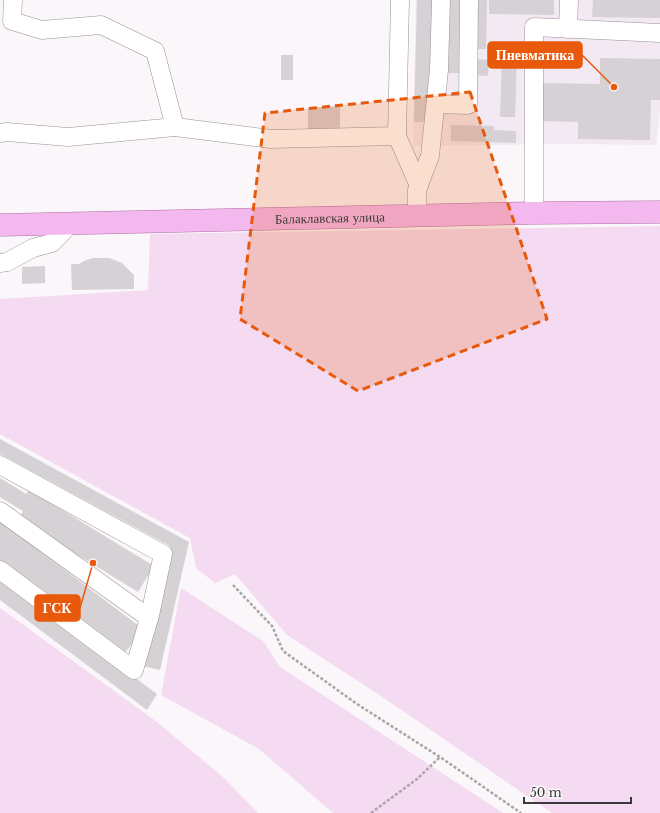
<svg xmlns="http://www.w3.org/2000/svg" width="660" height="813" viewBox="0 0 660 813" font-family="'Libre Baskerville',serif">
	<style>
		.built { fill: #f3e9f2 }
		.green { fill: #f4dbf1 }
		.building { fill: #d5d1d5 }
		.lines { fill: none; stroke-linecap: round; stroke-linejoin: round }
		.minor-casing { stroke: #969295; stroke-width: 19 }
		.major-casing { stroke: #ad6ea8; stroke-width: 23 }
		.path { stroke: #a8a5a7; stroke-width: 2.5; stroke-dasharray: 3 2; stroke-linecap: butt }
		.minor { stroke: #fff; stroke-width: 18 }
		.major { stroke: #f3b9ef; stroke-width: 22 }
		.marked { fill: #e8590c; fill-opacity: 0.2; stroke: #e8590c; stroke-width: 3; stroke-dasharray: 8 5; stroke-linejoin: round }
		.labels { text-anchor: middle; stroke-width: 3; stroke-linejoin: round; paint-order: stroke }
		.street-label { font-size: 13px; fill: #3b393a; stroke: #faf6f9 }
		.leader { fill: none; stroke: #e8590c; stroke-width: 1.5 }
		.callout-dot { fill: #e8590c; stroke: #faf6f9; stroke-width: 1.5 }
		.callout { fill: #e8590c; stroke: #e8590c; stroke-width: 1.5 }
		.callout-label { font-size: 14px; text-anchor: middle; font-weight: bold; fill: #fff }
	</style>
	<rect width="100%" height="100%" fill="#faf6f9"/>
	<path class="built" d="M416 0H660V109L656 145 570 144 413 146Z"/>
	<g class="green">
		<path d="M660 226V813H552L381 696 287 635 235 574 215 583 196 568 190 538 0 434V299L148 290 150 234Z"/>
		<path d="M181 588 263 641 280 667 503 813H333L259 749 161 695Z"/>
		<path d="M0 608 157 722 223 777 258 813H0Z"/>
	</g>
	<g class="building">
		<path d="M417 0H433L430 122H414Z"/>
		<path d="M449 0H461L460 73H448Z"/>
		<path d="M475 0H487L486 49H474Z"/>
		<path d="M489 0H554V15L489 14Z"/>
		<path d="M593 0H660V18L592 17Z"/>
		<rect x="281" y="55" width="12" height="25"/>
		<path d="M502 58H517L515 117H500Z"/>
		<path d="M600 58 660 59V100H651L650 140 578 139V122L539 121 540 83 600 84Z"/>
		<path d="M474 59 489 60 488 76 473 75Z"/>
		<path d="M308 107H340V129L308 130Z"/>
		<path d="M451 125 494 126V130L516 131V143L451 141Z"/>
		<path d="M93 258H109L122 263 134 275V289L72 290 71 264H79L84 261Z"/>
		<path d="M45 266V283L22 284V267Z"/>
		<path d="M0 439 189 542 160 670 142 666 170 546 0 454Z"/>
		<path d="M0 478 26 494 29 490 154 566 138 592 19 519 23 511 0 497Z"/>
		<path d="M0 521 143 629 124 654 0 561Z"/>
		<path d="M0 578 157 694 147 710 0 600Z"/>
	</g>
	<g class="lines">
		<defs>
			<g id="minor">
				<path d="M13 0 12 21 42 30 101 25 155 51 175 127"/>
				<path d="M568 29 569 0"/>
				<path d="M436 104 468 105 469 0"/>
				<path d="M0 133 7 132 68 137 175 127 271 139 397 136 419 186"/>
				<path d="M397 136 400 0"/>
				<path d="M534 213V27L660 33"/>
				<path d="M417 216V190L430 156 439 70 441 0"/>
				<path d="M0 263 7 262 33 248 52 243 71 223"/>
				<path d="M0 465 163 554 150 615 134 670 0 570"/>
				<path d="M0 511 149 618"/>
			</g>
			<g id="major">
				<path id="s1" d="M0 225 534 213 660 212"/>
			</g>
		</defs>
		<use href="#minor" class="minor-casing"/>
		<use href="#major" class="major-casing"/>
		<g class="path">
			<path d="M233 585 272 626 283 651 357 704 443 759 521 813"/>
			<path d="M371 813 417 779 440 757"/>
		</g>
		<use href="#minor" class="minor"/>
		<use href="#major" class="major"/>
	</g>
	<path class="marked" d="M470 92 547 319 358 391 240 319 265 113Z"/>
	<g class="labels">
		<g class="street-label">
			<text dy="5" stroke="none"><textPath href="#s1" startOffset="330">Балаклавская улица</textPath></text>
		</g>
	</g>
	<path class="leader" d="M614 87L582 55M93 563L80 608"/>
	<g class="callout-dot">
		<circle cx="614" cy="87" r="4"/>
		<circle cx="93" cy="563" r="4"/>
	</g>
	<g class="callout">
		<rect x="488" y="42" width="94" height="26" rx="4"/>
		<rect x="35" y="595" width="45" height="26" rx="4"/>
	</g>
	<g class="callout-label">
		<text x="535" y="60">Пневматика</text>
		<text x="57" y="613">ГСК</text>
	</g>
	<path d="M524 797v6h107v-6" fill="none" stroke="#3b393a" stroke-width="2"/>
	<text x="530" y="797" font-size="12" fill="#3b393a" stroke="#faf6f9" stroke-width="3" paint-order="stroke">50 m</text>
</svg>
